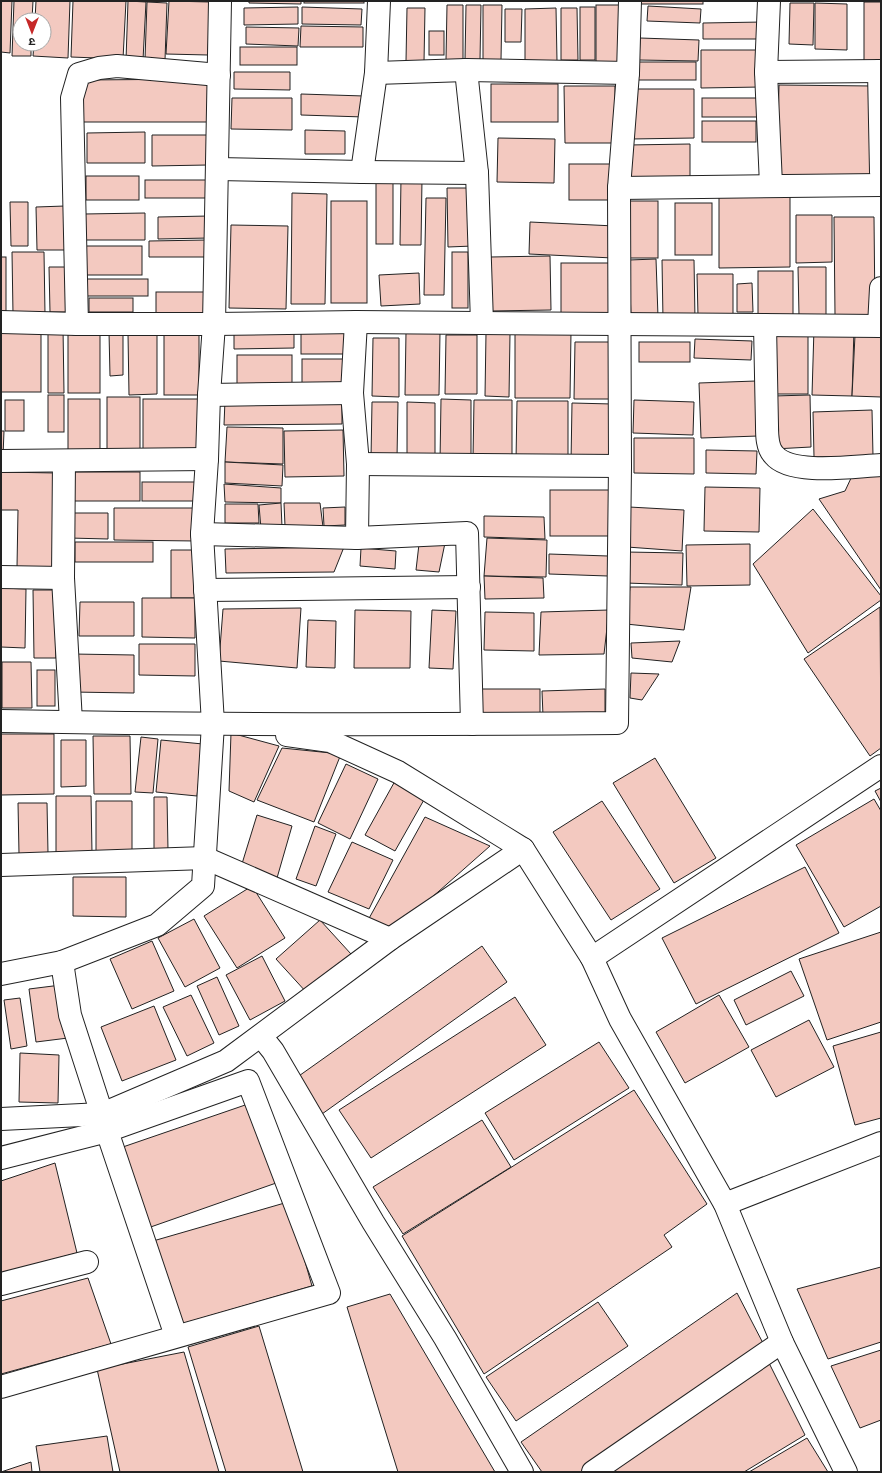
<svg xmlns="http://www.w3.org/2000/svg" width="882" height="1473" viewBox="0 0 882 1473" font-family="'Roboto Condensed','Noto Sans Devanagari',sans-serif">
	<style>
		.building { fill: #f3c9c0; stroke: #222 }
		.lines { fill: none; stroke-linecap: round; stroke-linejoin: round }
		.minor-casing { stroke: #222; stroke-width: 24 }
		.minor { stroke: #fff; stroke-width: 22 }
	</style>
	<rect width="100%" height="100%" fill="#fff"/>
	<g class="building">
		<path d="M1 1H12L10 53 1 52Z"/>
		<path d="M14 1H33L32 20H20V44H31V56H12Z"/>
		<path d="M36 1H70L68 58 33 56 34 44H44V20H35Z"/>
		<path d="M73 1H126L123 59 71 57Z"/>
		<path d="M128 1 146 2 143 60H126Z"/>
		<path d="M169 1 210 2 208 55 166 54Z"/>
		<path d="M249 1H301V4L249 3Z"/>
		<rect x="304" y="1" width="60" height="2"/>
		<rect x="638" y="1" width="65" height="3"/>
		<path d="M147 2 167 3 165 60 145 59Z"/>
		<rect x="864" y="2" width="17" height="59"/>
		<path d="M790 3H814L813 45 789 44Z"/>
		<path d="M815 3 847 4V50L815 49Z"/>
		<path d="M447 5H463V60H446Z"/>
		<path d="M466 5H481L480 60H465Z"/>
		<path d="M483 5H502L501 60H483Z"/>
		<rect x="596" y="5" width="28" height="57"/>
		<path d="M648 6 701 9 700 23 647 21Z"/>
		<path d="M298 7V24L244 25V8Z"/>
		<path d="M302 7 362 9 361 25 302 24Z"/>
		<rect x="580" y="7" width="15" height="53"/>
		<path d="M407 8H425L424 62 406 61Z"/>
		<path d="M556 8 557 61H525V9Z"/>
		<path d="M561 8H577L578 60H561Z"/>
		<path d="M505 9H522L521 42H505Z"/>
		<path d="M763 22V39H703V23Z"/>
		<path d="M301 26 363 27V47H300Z"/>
		<path d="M246 27 299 28 298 46 246 44Z"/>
		<rect x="429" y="31" width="15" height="24"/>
		<path d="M640 38 699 40 698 61 639 60Z"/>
		<rect x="240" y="47" width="57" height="18"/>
		<path d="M701 50H760L761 87 701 88Z"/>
		<rect x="637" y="62" width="59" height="18"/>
		<path d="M234 72H290V90L234 89Z"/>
		<path d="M208 79V122H83V80Z"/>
		<rect x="491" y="84" width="67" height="38"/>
		<path d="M779 85 873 86 872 180 777 178Z"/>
		<path d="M564 86H615L616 143H565Z"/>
		<path d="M631 89H694V138L631 139Z"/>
		<path d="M301 94 364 96V117L301 115Z"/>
		<path d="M232 98H292V130L231 129Z"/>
		<rect x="702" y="98" width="59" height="19"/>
		<rect x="702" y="121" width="54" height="21"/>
		<path d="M305 130 345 131V154H305Z"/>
		<path d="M145 132V163H87V133Z"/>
		<path d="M152 135H208V165L152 166Z"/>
		<path d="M498 138 555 139 554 183 497 182Z"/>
		<path d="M690 144V180H628V145Z"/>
		<rect x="569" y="164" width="45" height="36"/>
		<rect x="86" y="176" width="53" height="24"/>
		<path d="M401 178 422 179 421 245H400Z"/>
		<rect x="376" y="179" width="17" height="65"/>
		<rect x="145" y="180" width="62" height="18"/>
		<path d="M447 188H472L473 246 448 247Z"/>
		<path d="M292 193 327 194 325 304H291Z"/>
		<path d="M719 194H790V267L719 268Z"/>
		<path d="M426 198H446L444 295H424Z"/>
		<rect x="331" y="201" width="36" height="102"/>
		<rect x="626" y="201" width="32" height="57"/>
		<path d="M10 202H28V246H11Z"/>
		<rect x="675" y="203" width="37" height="52"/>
		<path d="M65 206V250H37L36 207Z"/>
		<path d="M145 213V240H84V214Z"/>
		<path d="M796 215H832V262L796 263Z"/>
		<path d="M209 216V238L158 239V217Z"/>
		<path d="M834 217H874L875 315H835Z"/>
		<path d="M530 222 615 226 613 258 529 254Z"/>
		<path d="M231 225 288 226 286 309 229 308Z"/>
		<path d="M207 240V257H149V241Z"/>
		<rect x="82" y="246" width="60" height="29"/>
		<path d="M12 252H44L45 314H13Z"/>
		<rect x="452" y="252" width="16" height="56"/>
		<path d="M550 256 551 310 491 311 490 257Z"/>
		<rect x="1" y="257" width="5" height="54"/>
		<path d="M656 259 658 317 631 318 629 260Z"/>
		<path d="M662 260H694L695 320H663Z"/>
		<rect x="561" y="263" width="50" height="53"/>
		<path d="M49 267H68V312H50Z"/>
		<path d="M798 267H826V316H799Z"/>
		<rect x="758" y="271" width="35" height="44"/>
		<path d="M419 273 420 304 381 306 379 275Z"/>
		<path d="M697 274H733V316H698Z"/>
		<rect x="84" y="279" width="64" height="17"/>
		<path d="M752 283 753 312H737V284Z"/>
		<rect x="156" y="292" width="52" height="23"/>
		<rect x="89" y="298" width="44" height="14"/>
		<path d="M234 327H294V348L234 349Z"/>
		<rect x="1" y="328" width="40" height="64"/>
		<path d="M48 328H63L64 393H48Z"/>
		<rect x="68" y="328" width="32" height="65"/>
		<path d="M814 328 854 329 852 396 812 395Z"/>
		<rect x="164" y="329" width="35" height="66"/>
		<rect x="301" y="330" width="45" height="24"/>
		<rect x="769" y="330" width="39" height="64"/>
		<path d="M515 331 571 332 570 398H515Z"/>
		<path d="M109 332H123V375L110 376Z"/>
		<path d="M406 332H440L439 395H405Z"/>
		<path d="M486 333 510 334 509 397 485 396Z"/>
		<path d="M128 334H157V394L129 395Z"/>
		<path d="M446 335H477V394H445Z"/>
		<path d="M855 335 881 336V397L852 396Z"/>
		<path d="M373 338H399V397L372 396Z"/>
		<path d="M695 339 752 341 751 360 694 358Z"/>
		<path d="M575 342H613L612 399H574Z"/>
		<rect x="639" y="342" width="51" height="20"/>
		<rect x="237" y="355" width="55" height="35"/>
		<rect x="302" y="359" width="48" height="28"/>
		<path d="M756 381 758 436 701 438 699 383Z"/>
		<rect x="48" y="395" width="16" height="37"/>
		<path d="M810 395 811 447 774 449 773 396Z"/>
		<rect x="107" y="397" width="33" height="56"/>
		<rect x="68" y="399" width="32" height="57"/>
		<rect x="143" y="399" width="60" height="51"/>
		<path d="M342 399V424L224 425 225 400Z"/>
		<path d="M441 399 471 400V463L440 462Z"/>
		<rect x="5" y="400" width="19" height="31"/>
		<path d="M474 400H512V458H473Z"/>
		<path d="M634 400 694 402 693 435 633 433Z"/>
		<path d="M517 401H568V462L516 461Z"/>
		<path d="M372 402H398L397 458H371Z"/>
		<path d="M407 402 435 403V459L407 458Z"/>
		<path d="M572 403 612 404 611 462H571Z"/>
		<path d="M872 410 873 456 814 457 813 412Z"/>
		<path d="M227 427 283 428V464L225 462Z"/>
		<path d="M343 430 344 476 285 477 284 431Z"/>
		<path d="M1 431H4L3 456H1Z"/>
		<path d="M634 438H694V474L634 473Z"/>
		<path d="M706 450 757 451 756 474 706 473Z"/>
		<path d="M225 462 283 465 282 486 225 483Z"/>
		<path d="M1 472 56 473 55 567H17L18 510H1Z"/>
		<rect x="73" y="472" width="67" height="29"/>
		<path d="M881 475V590L819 499 845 491 852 476Z"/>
		<rect x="142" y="482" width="55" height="19"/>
		<path d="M224 484 281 488V503L225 502Z"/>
		<path d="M705 487 760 488 759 532 704 531Z"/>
		<rect x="550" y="490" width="61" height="46"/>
		<path d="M281 503 282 527 261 529 259 505Z"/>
		<path d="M284 503H320L323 527 285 526Z"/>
		<path d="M225 504H258L259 523H225Z"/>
		<path d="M345 507V525L324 526 323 508Z"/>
		<path d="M629 507 684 510 682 551 627 547Z"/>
		<path d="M114 508H196V541L114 540Z"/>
		<path d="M813 509 881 596V600L808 653 753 564Z"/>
		<path d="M69 513H108V539L69 538Z"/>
		<path d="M484 516 544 517 545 539 484 537Z"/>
		<path d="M487 538 547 540 546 577 484 576Z"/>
		<rect x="75" y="542" width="78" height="20"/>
		<path d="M445 543 439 572 416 570 419 544Z"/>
		<path d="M750 544V585L687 586 686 545Z"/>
		<path d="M344 547 334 572 226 573 225 549Z"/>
		<path d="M361 548 396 551 395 569 360 566Z"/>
		<path d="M171 550H196L195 598H171Z"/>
		<path d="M626 552 683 553 682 585 626 583Z"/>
		<path d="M549 554 608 556V576L549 574Z"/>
		<path d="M484 576 543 578 544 598 485 599Z"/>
		<path d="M630 587H691L684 630 626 624Z"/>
		<path d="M1 588 26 589 25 648 1 647Z"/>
		<path d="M33 590H55L56 658H34Z"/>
		<path d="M142 598H195V638L142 637Z"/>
		<path d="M80 602H134V636H79Z"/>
		<path d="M880 607 881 748 870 756 804 659Z"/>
		<path d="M301 608 297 668 219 661 223 609Z"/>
		<path d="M355 610 411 611 410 668H354Z"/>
		<path d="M432 610 456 611 453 669 429 668Z"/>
		<path d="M609 610 604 654 539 655 541 612Z"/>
		<path d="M485 612 534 613V651L484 650Z"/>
		<path d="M308 620 336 621 335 668 306 667Z"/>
		<path d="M680 641 672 662 632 658 631 643Z"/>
		<path d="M139 644H195V676L139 675Z"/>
		<path d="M73 654 134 655V693L72 692Z"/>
		<path d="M2 662H31L32 708H2Z"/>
		<rect x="37" y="670" width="18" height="36"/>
		<path d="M631 673 659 674 642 700 630 698Z"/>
		<rect x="481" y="689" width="59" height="26"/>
		<path d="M605 689V715L543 716 542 691Z"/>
		<path d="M231 733 279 746 254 802 229 791Z"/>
		<path d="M1 734H54V794L1 795Z"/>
		<path d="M93 736H130L131 794H94Z"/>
		<path d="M141 737 158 739 153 793 135 792Z"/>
		<path d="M61 740H86V786L61 787Z"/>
		<path d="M161 740 203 744 197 796 156 792Z"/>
		<path d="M282 748 341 754 314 822 257 800Z"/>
		<path d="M655 758 716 858 674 883 613 783Z"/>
		<path d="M346 764 378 779 350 839 318 823Z"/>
		<path d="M395 781 425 798 395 851 365 835Z"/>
		<path d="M881 788V802L875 791Z"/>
		<path d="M56 796H91L92 853H56Z"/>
		<path d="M154 797H167L168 850H154Z"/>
		<path d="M874 799 881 811V906L844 927 796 845Z"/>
		<path d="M96 801H132V853L96 854Z"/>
		<path d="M602 801 660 889 611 920 553 832Z"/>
		<path d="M18 803H47L48 853 19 854Z"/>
		<path d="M257 815 292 826 277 878 241 867Z"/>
		<path d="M425 817 490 846 387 937 367 922Z"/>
		<path d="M315 826 336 834 316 886 296 879Z"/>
		<path d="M352 842 393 860 369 909 328 892Z"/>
		<path d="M805 867 839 933 696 1004 662 938Z"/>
		<path d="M73 877H126V917L73 916Z"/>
		<path d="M252 886 285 938 237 968 204 916Z"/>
		<path d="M194 919 220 968 185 987 158 938Z"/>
		<path d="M320 920 351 954 307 993 276 959Z"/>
		<path d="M881 932V1022L827 1040 799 959Z"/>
		<path d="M152 941 174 991 132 1009 110 959Z"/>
		<path d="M482 946 507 982 322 1114 296 1078Z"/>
		<path d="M262 956 285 1001 250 1020 226 975Z"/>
		<path d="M791 971 804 996 746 1025 734 1000Z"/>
		<path d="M217 977 239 1026 219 1035 197 986Z"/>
		<path d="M61 985 68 1038 36 1042 29 989Z"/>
		<path d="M191 995 214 1043 187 1056 163 1007Z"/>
		<path d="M719 995 749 1047 685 1083 656 1032Z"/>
		<path d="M515 997 546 1045 371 1158 339 1110Z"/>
		<path d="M20 998 27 1046 11 1049 4 1000Z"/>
		<path d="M154 1006 176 1060 122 1081 101 1027Z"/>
		<path d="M809 1020 834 1067 776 1097 751 1050Z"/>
		<path d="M881 1032V1118L855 1125 833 1046Z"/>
		<path d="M599 1042 629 1088 514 1160 485 1113Z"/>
		<path d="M20 1053 59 1055 58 1103 19 1102Z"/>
		<path d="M634 1090 707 1204 664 1235 672 1247 484 1374 402 1236Z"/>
		<path d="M251 1103 279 1182 145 1229 117 1149Z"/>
		<path d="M482 1120 511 1167 403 1234 373 1187Z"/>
		<path d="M55 1163 77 1253 1 1273V1181Z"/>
		<path d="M288 1202 312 1286 178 1325 153 1241Z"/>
		<path d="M881 1267V1342L828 1359 797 1289Z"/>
		<path d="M88 1278 111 1344 1 1374V1301Z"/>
		<path d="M737 1293 765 1347 581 1472H542L521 1442Z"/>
		<path d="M390 1294 495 1472H398L347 1307Z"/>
		<path d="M598 1302 628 1346 516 1421 486 1377Z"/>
		<path d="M259 1326 303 1472H226L188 1347Z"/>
		<path d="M881 1350V1420L860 1428 831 1366Z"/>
		<path d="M184 1352 219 1472H120L97 1369Z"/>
		<path d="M768 1361 805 1435 744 1472H608Z"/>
		<path d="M107 1436 113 1472H40L36 1446Z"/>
		<path d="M807 1438 828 1472H749Z"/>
		<path d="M31 1462 32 1472H1Z"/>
	</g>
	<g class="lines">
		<defs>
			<g id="minor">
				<path d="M769 1 766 72 771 185"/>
				<path d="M466 70 477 173 482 323"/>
				<path d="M879 71 881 172"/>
				<path d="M766 72 881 71"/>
				<path d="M376 73 466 70 628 73"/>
				<path d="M218 169 362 172 477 173"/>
				<path d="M362 172 376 73 379 1"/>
				<path d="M619 188 881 185"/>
				<path d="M1 322 77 324H214L356 322 881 326"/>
				<path d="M356 322 352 393 358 464 357 538"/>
				<path d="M77 324 72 98 79 74 99 68 117 66 219 75"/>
				<path d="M765 325 767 426C767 435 767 448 774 455 791 476 855 466 881 465"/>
				<path d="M879 326 881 288"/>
				<path d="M209 395 352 393"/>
				<path d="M1 461 207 459"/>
				<path d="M64 461 63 578 71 722"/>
				<path d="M358 464 620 466"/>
				<path d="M202 534 357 538 467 533 472 724"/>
				<path d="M1 577 63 578"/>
				<path d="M205 590 469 587"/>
				<path d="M1 721C206 725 412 725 617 723L620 466 619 188 628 73 630 1"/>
				<path d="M287 735 330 741 398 772 523 849 592 958 620 1019 725 1204 782 1342 846 1472"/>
				<path d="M1 865 205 858 390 939"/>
				<path d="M592 958 881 766"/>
				<path d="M62 962 70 1015 102 1114"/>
				<path d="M1 974 62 962 157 925 203 886 213 724 202 534 207 459 209 395 214 324 220 1"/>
				<path d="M261 1036 273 1051 373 1222 445 1338 522 1472"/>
				<path d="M1 1119 102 1114 226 1061 390 939 523 849"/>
				<path d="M107 1131 176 1336"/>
				<path d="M1 1158 107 1131 248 1081 329 1293 1 1387"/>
				<path d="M725 1204 881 1143"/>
				<path d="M1 1284 87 1262"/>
				<path d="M593 1472 782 1342"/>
			</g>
		</defs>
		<use href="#minor" class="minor-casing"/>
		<use href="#minor" class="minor"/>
	</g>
	<rect width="882" height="1473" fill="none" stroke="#222222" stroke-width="4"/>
	<g transform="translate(32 32) rotate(180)"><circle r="19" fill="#ffffff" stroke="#a7a7a7"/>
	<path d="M0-3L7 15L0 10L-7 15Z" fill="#c62828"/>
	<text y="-6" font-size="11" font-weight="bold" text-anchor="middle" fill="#222222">उ</text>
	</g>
</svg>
